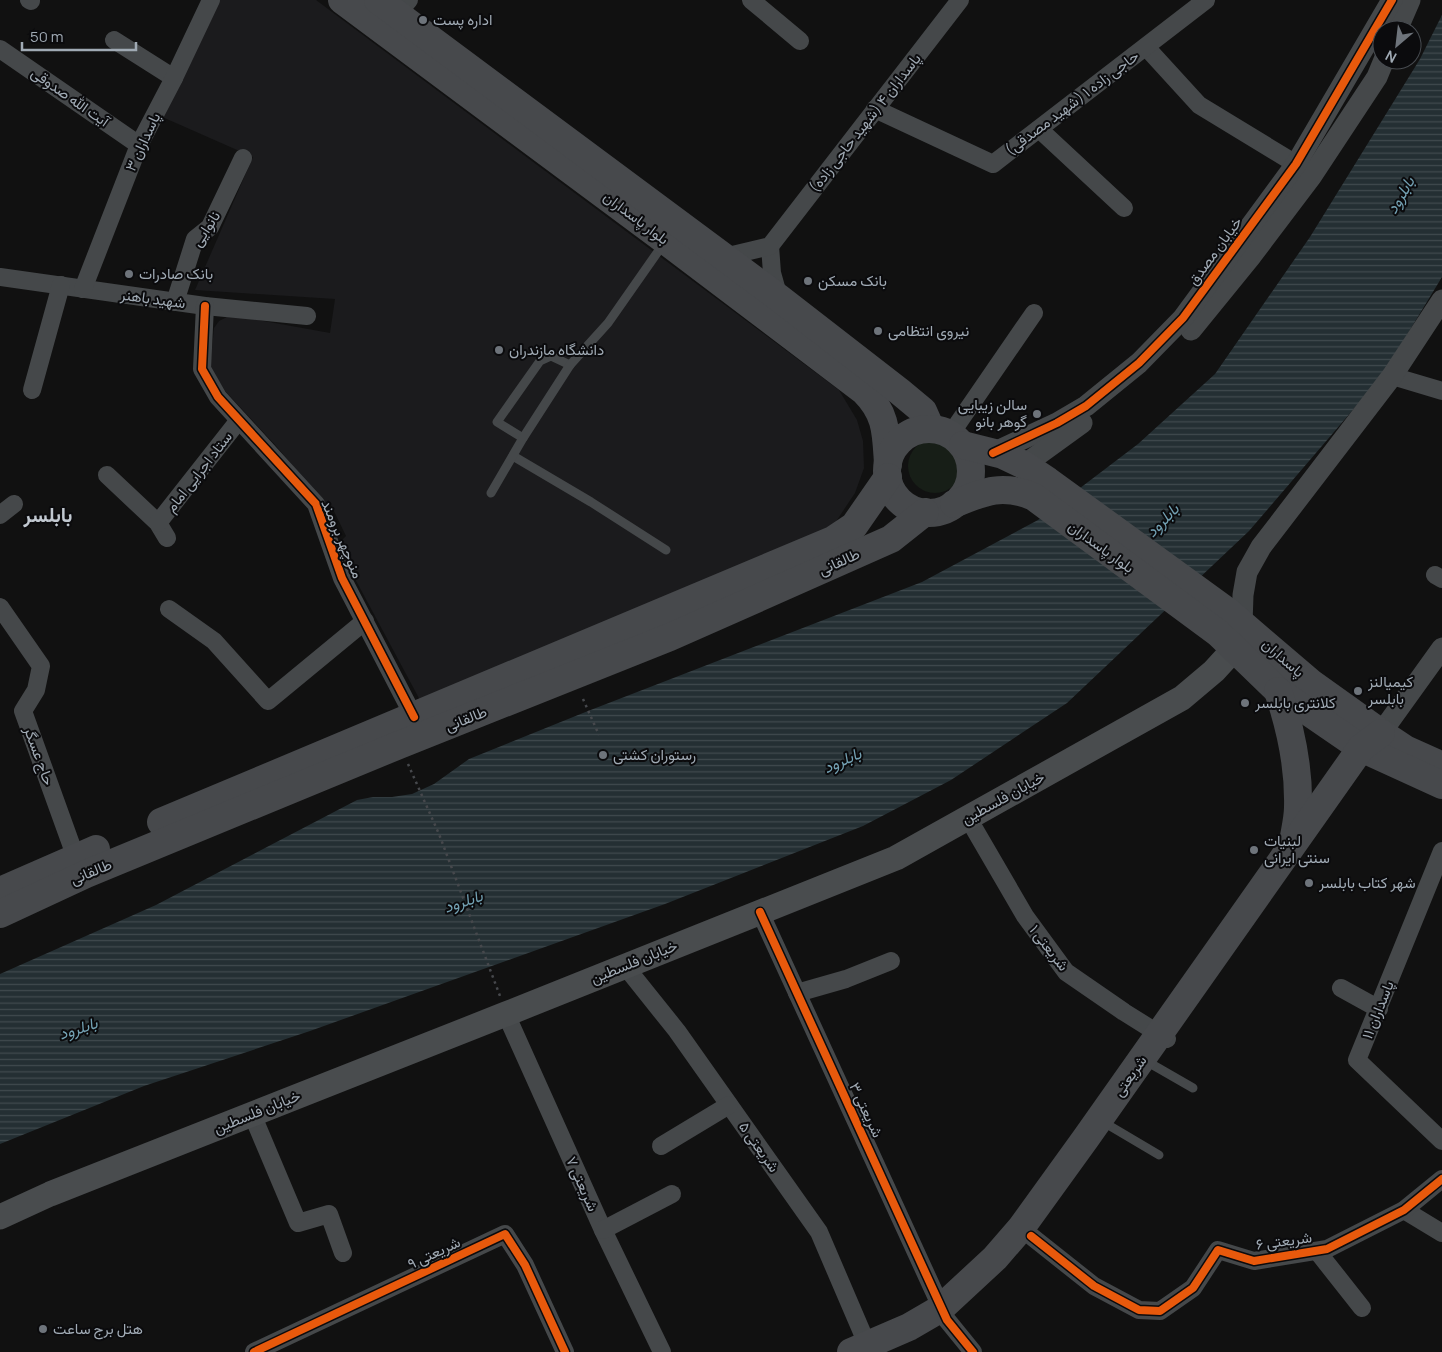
<svg xmlns="http://www.w3.org/2000/svg" width="1442" height="1352" viewBox="0 0 1442 1352" font-family="Manrope,Vazirmatn,sans-serif">
	<style>
		.built { fill: #1b1b1d }
		.grass { fill: #171e17 }
		.water { fill: url(#water-rules) }
		.lines { fill: none; stroke-linecap: round; stroke-linejoin: round }
		.path { stroke: #46484c; stroke-width: 2.5; stroke-dasharray: 2.5 4; stroke-linecap: butt }
		.service { stroke: #45484a; stroke-width: 9 }
		.minor { stroke: #45484a; stroke-width: 18 }
		.tertiary { stroke: #45484a; stroke-width: 21 }
		.secondary { stroke: #494c4e; stroke-width: 25 }
		.primary { stroke: #47494c; stroke-width: 28 }
		.cycleway-casing { stroke: #0b0b0d; stroke-width: 11 }
		.cycleway { stroke: #e8590c; stroke-width: 8 }
		.poi-dot { fill: #6e747b; stroke: #0b0b0d; stroke-width: 2 }
		.labels { text-anchor: middle; stroke-width: 4; stroke-linejoin: round; paint-order: stroke }
		.poi-label { font-size: 15px; fill: #a0aab4; stroke: #0b0b0d; text-anchor: start }
		.street-label { font-size: 15px; fill: #a0aab4; stroke: #0b0b0d }
		.water-label { font-size: 16px; font-style: italic; fill: #73a1b3; stroke: #0b0b0d }
		.district-label { font-size: 20px; font-weight: bold; fill: #c1c8d0; stroke: #0b0b0d }
	</style>
	<defs>
		<pattern id="water-rules" width="6" height="5" patternUnits="userSpaceOnUse" patternTransform="scale(1.25)"><rect width="6" height="5" fill="#242f33"/><path d="M0 2.5h6" fill="none" stroke="#404a4e"/></pattern>
	</defs>
	<rect width="100%" height="100%" fill="#111"/>
	<path class="built" d="M218 0H316L839 390 857 420 863 441 864 468 855 493 831 529 421 702 353 575 340 542 346 536 331 505 327 507 277 447 226 392 210 368 214 328 219 321 227 317 247 318 330 333 335 299 195 290 253 157 160 116Z"/>
	<circle class="grass" cx="935" cy="466" r="27"/>
	<path class="water" d="M1442 15V277L1382 376 1249 531 1067 703 951 780 863 826 665 904 310 1031 144 1086 0 1144V974L156 905 357 800 373 797H392L412 794 434 784 469 759 588 711 922 582 1038 520 1138 444 1215 374 1310 237 1420 59Z"/>
	<g class="lines">
		<g class="path">
			<path d="M583 699 599 735"/>
			<path d="M408 764 439 834 500 996"/>
		</g>
		<g class="service">
			<path d="M523 438 497 422 540 361 551 356 570 365"/>
			<path d="M513 456 591 502 666 550"/>
			<path d="M491 493 523 438 570 365 608 323 664 243"/>
			<path d="M1153 1065 1193 1088"/>
			<path d="M1110 1126 1159 1155"/>
		</g>
		<g class="minor">
			<path d="M29 0 31 1"/>
			<path d="M751 0 800 41"/>
			<path d="M397 14 409 0"/>
			<path d="M114 40 174 78"/>
			<path d="M1146 47 1199 105 1296 164 1305 172"/>
			<path d="M0 49 139 145"/>
			<path d="M875 109 993 164 1206 0"/>
			<path d="M1039 129 1124 208"/>
			<path d="M770 246 772 273 779 298"/>
			<path d="M724 257 770 246 960 0"/>
			<path d="M0 277 205 306 307 316"/>
			<path d="M83 289 139 145 174 78 211 0"/>
			<path d="M175 302 195 239 210 227 243 158"/>
			<path d="M205 306 202 369 218 397 316 504 342 578 414 717"/>
			<path d="M1392 376 1442 391"/>
			<path d="M32 390 61 285"/>
			<path d="M950 435 1034 313"/>
			<path d="M107 475 158 523 167 538"/>
			<path d="M0 515 14 504"/>
			<path d="M158 523 239 420"/>
			<path d="M1435 575 1442 579"/>
			<path d="M0 607 41 666 36 690 23 711 76 858"/>
			<path d="M169 609 214 641 268 701 365 621"/>
			<path d="M968 818 1025 916 1066 972 1124 1012 1167 1039"/>
			<path d="M1442 851 1357 1060 1442 1141"/>
			<path d="M760 912 947 1320 973 1352"/>
			<path d="M625 966 677 1031 819 1232 867 1344"/>
			<path d="M1341 988 1379 1009"/>
			<path d="M797 993 846 979 891 961"/>
			<path d="M506 1014 603 1230 662 1352"/>
			<path d="M252 1114 298 1223 329 1214 343 1253"/>
			<path d="M661 1146 729 1105"/>
			<path d="M1404 1210 1442 1233"/>
			<path d="M603 1230 672 1194"/>
			<path d="M1031 1236 1094 1286 1139 1310 1160 1311 1193 1288 1218 1250 1254 1261 1327 1249 1404 1210 1442 1179"/>
			<path d="M1317 1251 1362 1308"/>
			<path d="M254 1352 505 1234 525 1265 565 1352"/>
		</g>
		<g class="tertiary">
			<path d="M1397 30 1410 0"/>
			<path d="M1191 330 1252 255 1311 177 1377 77 1384 60"/>
			<path d="M993 453 1057 423 1086 406 1139 363 1183 318 1296 164 1392 0"/>
			<path d="M1024 465 1082 423"/>
			<path d="M1242 624 1243 595 1247 572 1261 547 1392 376 1442 300"/>
			<path d="M1381 733 1442 648"/>
		</g>
		<path class="secondary" d="M0 1217 50 1194 506 1014 896 858 1182 698 1214 671 1235 648"/>
		<g class="primary">
			<path d="M342 0 666 241 864 391C887 414 886 433 888 464"/>
			<path d="M378 0 779 298 899 391 923 411 931 429"/>
			<circle cx="929" cy="471" r="42"/>
			<path d="M963 445 1003 455 1024 465 1048 481 1227 611 1311 683 1381 733 1405 749 1434 762"/>
			<path d="M954 504C983 492 1002 483 1034 497L1218 633 1278 691 1361 748 1442 785"/>
			<path d="M1278 691C1291 729 1299 767 1298 807 1298 818 1295 830 1293 842"/>
			<path d="M161 822 833 540 854 526 888 477"/>
			<path d="M0 891 96 849"/>
			<path d="M0 914 86 874 399 745 670 637 891 539 925 512"/>
			<path d="M851 1352 909 1327 940 1309 995 1258 1021 1228 1086 1138 1361 748 1381 733"/>
		</g>
		<defs>
			<g id="cycleway">
				<path d="M205 306 202 369 218 397 316 504 342 578 414 717"/>
				<path d="M993 453 1057 423 1086 406 1139 363 1183 318 1296 164 1392 0"/>
				<path d="M760 912 947 1320 973 1352"/>
				<path d="M1031 1236 1094 1286 1139 1310 1160 1311 1193 1288 1218 1250 1254 1261 1327 1249 1404 1210 1442 1179"/>
				<path d="M254 1352 505 1234 525 1265 565 1352"/>
			</g>
		</defs>
		<use href="#cycleway" class="cycleway-casing"/>
		<use href="#cycleway" class="cycleway"/>
	</g>
	<g class="poi-dot">
		<circle cx="423" cy="20" r="5"/>
		<circle cx="129" cy="274" r="5"/>
		<circle cx="808" cy="281" r="5"/>
		<circle cx="878" cy="331" r="5"/>
		<circle cx="499" cy="350" r="5"/>
		<circle cx="1037" cy="414" r="5"/>
		<circle cx="1358" cy="691" r="5"/>
		<circle cx="1245" cy="703" r="5"/>
		<circle cx="603" cy="755" r="5"/>
		<circle cx="1254" cy="850" r="5"/>
		<circle cx="1309" cy="883" r="5"/>
		<circle cx="43" cy="1329" r="5"/>
	</g>
	<g class="labels">
		<g class="poi-label">
			<text x="433" y="25">اداره پست</text>
			<text x="139" y="279">بانک صادرات</text>
			<text x="818" y="286">بانک مسکن</text>
			<text x="888" y="336">نیروی انتظامی</text>
			<text x="509" y="355">دانشگاه مازندران</text>
			<text x="1027" y="410" text-anchor="end">سالن زیبایی<tspan x="1027" dy="17">گوهر بانو</tspan></text>
			<text x="1368" y="687">کیمیالنز<tspan x="1368" dy="17">بابلسر</tspan></text>
			<text x="1255" y="708">کلانتری بابلسر</text>
			<text x="613" y="760">رستوران کشتی</text>
			<text x="1264" y="846">لبنیات<tspan x="1264" dy="17">سنتی ایرانی</tspan></text>
			<text x="1319" y="888">شهر کتاب بابلسر</text>
			<text x="53" y="1334">هتل برج ساعت</text>
		</g>
		<g class="street-label">
			<text transform="translate(70 97) rotate(35)" y="5">آیت الله صدوقی</text>
			<text transform="translate(1072 103) rotate(-37)" y="5">حاجی زاده ۱ (شهید مصدقی)</text>
			<text transform="translate(865 123) rotate(-52)" y="5">پاسداران ۴ (شهید حاجی زاده)</text>
			<text transform="translate(143 142) rotate(-65)" y="5">پاسداران ۳</text>
			<text transform="translate(636 218) rotate(37)" y="5">بلوار پاسداران</text>
			<text transform="translate(206 229) rotate(-57)" y="5">نانوایی</text>
			<text transform="translate(1215 251) rotate(-54)" y="5">خیابان مصدق</text>
			<text transform="translate(153 299) rotate(8)" y="5">شهید باهنر</text>
			<text transform="translate(199 472) rotate(-52)" y="5">ستاد اجرایی امام</text>
			<text transform="translate(342 539) rotate(67)" y="5">منوچهر برومند</text>
			<text transform="translate(1101 547) rotate(36)" y="5">بلوار پاسداران</text>
			<text transform="translate(839 562) rotate(-25)" y="5">طالقانی</text>
			<text transform="translate(1283 658) rotate(41)" y="5">پاسداران</text>
			<text transform="translate(466 719) rotate(-22)" y="5">طالقانی</text>
			<text transform="translate(39 756) rotate(70)" y="5">حاج عسگر</text>
			<text transform="translate(1003 798) rotate(-29)" y="5">خیابان فلسطین</text>
			<text transform="translate(91 872) rotate(-23)" y="5">طالقانی</text>
			<text transform="translate(1049 948) rotate(52)" y="5">شریعتی ۱</text>
			<text transform="translate(634 962) rotate(-22)" y="5">خیابان فلسطین</text>
			<text transform="translate(1378 1010) rotate(-68)" y="5">پاسداران ۱۱</text>
			<text transform="translate(1130 1076) rotate(-55)" y="5">شریعتی</text>
			<text transform="translate(866 1110) rotate(65)" y="5">شریعتی ۳</text>
			<text transform="translate(257 1112) rotate(-22)" y="5">خیابان فلسطین</text>
			<text transform="translate(759 1147) rotate(55)" y="5">شریعتی ۵</text>
			<text transform="translate(582 1184) rotate(66)" y="5">شریعتی ۷</text>
			<text transform="translate(1284 1241) rotate(-8)" y="5">شریعتی ۶</text>
			<text transform="translate(434 1253) rotate(-25)" y="5">شریعتی ۹</text>
		</g>
		<g class="water-label">
			<text transform="translate(1400 195) rotate(-60)" y="6">بابلرود</text>
			<text transform="translate(1162 520) rotate(-46)" y="6">بابلرود</text>
			<text transform="translate(842 760) rotate(-24)" y="6">بابلرود</text>
			<text transform="translate(463 901) rotate(-19)" y="6">بابلرود</text>
			<text transform="translate(78 1028) rotate(-18)" y="6">بابلرود</text>
		</g>
		<g class="district-label">
			<text x="48" y="522">بابلسر</text>
		</g>
	</g>
	<g transform="translate(1397 45) rotate(208)"><circle r="24" fill="#0b0b0d" stroke="#474b50"/>
	<path d="M0-4L9 19L0 12L-9 19Z" fill="#6e747b"/>
	<text y="-8" font-size="14" font-weight="bold" text-anchor="middle" fill="#a0aab4">N</text>
	</g>
	<path d="M22 42v8h114v-8" fill="none" stroke="#a0aab4" stroke-width="2.5"/>
	<text x="30" y="42" font-size="15" fill="#a0aab4" stroke="#0b0b0d" stroke-width="4" paint-order="stroke">50 m</text>
</svg>
